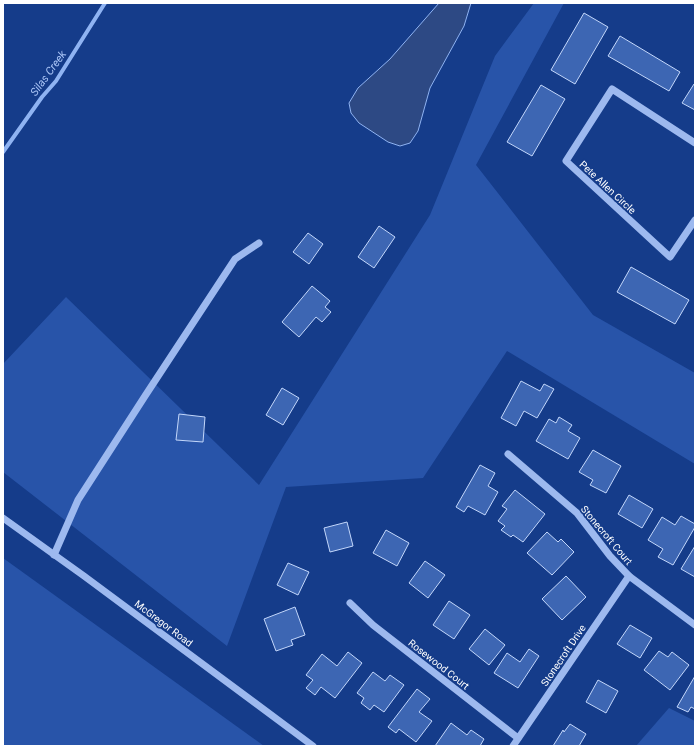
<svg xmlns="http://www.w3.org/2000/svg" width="698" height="749" viewBox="0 0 698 749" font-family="Roboto,sans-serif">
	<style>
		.green { fill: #2854a9 }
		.water { fill: #2d4984; stroke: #8fb3f2 }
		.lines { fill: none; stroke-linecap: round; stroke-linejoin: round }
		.stream { stroke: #8fb3f2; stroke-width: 4 }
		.building { fill: #3d66b3; stroke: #c3d7fb }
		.minor { stroke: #9db9ef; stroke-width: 7 }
		.labels { text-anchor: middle; stroke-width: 3.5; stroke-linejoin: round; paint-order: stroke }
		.street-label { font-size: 10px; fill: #fff; stroke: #153c8a }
		.water-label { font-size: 11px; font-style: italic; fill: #a9c4f6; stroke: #153c8a }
	</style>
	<rect width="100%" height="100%" fill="#153c8a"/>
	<g class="green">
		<path d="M534 3H564L476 165 593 315 695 373V464L507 351 423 478 286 487 227 646 3 472V364L66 297 259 485 430 215 495 56Z"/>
		<path d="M3 558 264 746H3Z"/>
		<path d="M669 708 695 721V746H636Z"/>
	</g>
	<path class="water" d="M439 3H471L464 26 430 88 418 131 410 143 400 146 388 142 359 123 351 113 349 103 358 88 390 59Z"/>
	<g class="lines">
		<path class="stream" d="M3 152 42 97 56 81 105 3"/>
	</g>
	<g class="building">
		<path d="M584 13 608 27 575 84 551 70Z"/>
		<path d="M620 36 680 72 669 91 608 56Z"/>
		<path d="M694 84H695V110L682 103Z"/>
		<path d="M541 85 565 99 532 156 507 142Z"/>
		<path d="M379 226 395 237 374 268 358 257Z"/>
		<path d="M308 233 323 244 309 264 293 252Z"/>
		<path d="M631 267 689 300 675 324 617 292Z"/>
		<path d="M312 286 330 301 325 307 331 312 322 322 316 317 299 337 282 322Z"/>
		<path d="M521 381 540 391 544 384 554 389 537 418 524 411 516 426 501 418Z"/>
		<path d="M282 388 299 398 283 425 266 415Z"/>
		<path d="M179 414 205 417 203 442 176 440Z"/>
		<path d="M559 417 572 425 568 431 580 438 568 459 536 441 549 419 556 423Z"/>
		<path d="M593 450 621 466 606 493 590 485 593 480 579 472Z"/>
		<path d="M480 465 495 473 488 486 498 492 485 515 468 506 464 512 456 507Z"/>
		<path d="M515 490 545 514 523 542 513 535 511 537 501 530 505 526 498 521 507 509 502 506Z"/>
		<path d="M629 495 653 509 642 528 618 514Z"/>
		<path d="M681 516 695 524V527L673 565 658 557 663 549 648 540 662 517 675 525Z"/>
		<path d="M347 522 353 546 330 552 324 528Z"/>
		<path d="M386 530 409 543 397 566 373 553Z"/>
		<path d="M547 532 558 542 561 539 574 552 552 575 527 553Z"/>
		<path d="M695 546V577L681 569Z"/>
		<path d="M425 561 445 575 428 598 409 583Z"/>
		<path d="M288 563 309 572 298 595 277 585Z"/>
		<path d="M566 576 586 597 562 620 542 599Z"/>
		<path d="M449 601 470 615 454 639 433 625Z"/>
		<path d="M295 607 305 635 291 640 293 645 276 651 264 619Z"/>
		<path d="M630 625 652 638 640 658 617 644Z"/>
		<path d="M485 629 505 645 489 665 469 649Z"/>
		<path d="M529 649 539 656 518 688 494 673 507 653 520 662Z"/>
		<path d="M659 651 668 657 672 652 689 665 670 690 644 670Z"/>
		<path d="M348 652 362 663 335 698 321 687 315 695 306 688 313 680 306 675 322 654 337 666Z"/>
		<path d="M373 672 385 681 390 675 404 685 384 712 374 705 370 710 361 703 364 698 357 693Z"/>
		<path d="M695 676V709L691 707 688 712 677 707Z"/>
		<path d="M598 680 618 691 606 713 586 702Z"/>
		<path d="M417 689 430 699 419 712 432 721 416 742 399 729 396 733 388 727Z"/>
		<path d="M451 723 467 735 471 730 484 739 480 746H435Z"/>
		<path d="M570 724 586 734 579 746H553L563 730 564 732Z"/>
	</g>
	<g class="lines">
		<g class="minor">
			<path d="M695 143 612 89 566 161 670 257 695 220"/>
			<path d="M508 454 577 513 610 556 629 576 695 625"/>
			<path d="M3 518 84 576 313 746"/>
			<path d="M54 555 78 500 145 396 235 259 259 243"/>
			<path d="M350 603 373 625 518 738"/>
			<path d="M513 746 629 576"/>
		</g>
	</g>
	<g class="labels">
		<g class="street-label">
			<text transform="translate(608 187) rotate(43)" y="4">Pete Allen Circle</text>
			<text transform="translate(607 535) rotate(50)" y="4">Stonecroft Court</text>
			<text transform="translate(164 623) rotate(37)" y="4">McGregor Road</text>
			<text transform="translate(563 655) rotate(-56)" y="4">Stonecroft Drive</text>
			<text transform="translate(439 664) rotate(38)" y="4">Rosewood Court</text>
		</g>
		<g class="water-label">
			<text transform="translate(48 73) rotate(-54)" y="4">Silas Creek</text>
		</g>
	</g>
	<rect width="698" height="749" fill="none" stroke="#ffffff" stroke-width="8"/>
</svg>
